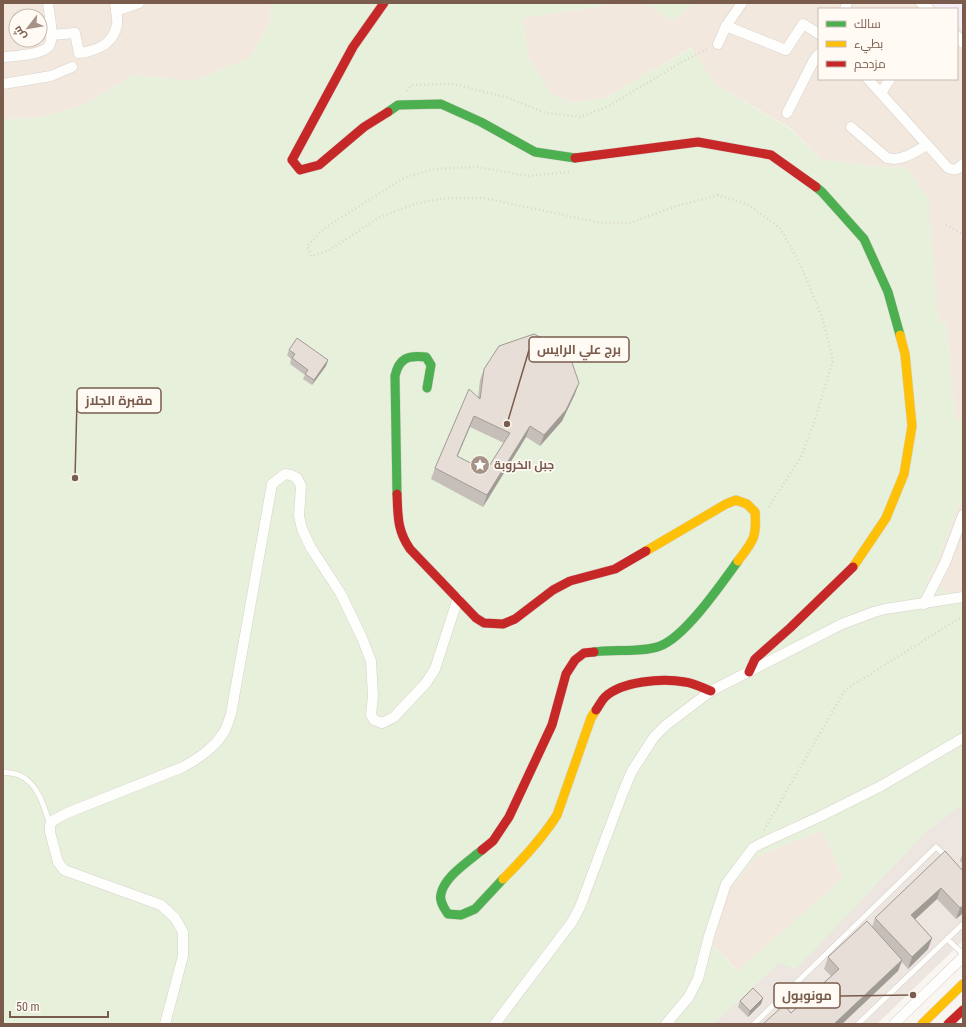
<svg xmlns="http://www.w3.org/2000/svg" width="966" height="1027" viewBox="0 0 966 1027" font-family="'Roboto Condensed',Cairo,sans-serif">
	<style>
		.residential { fill: #f2e8de; fill-rule: evenodd }
		.industrial { fill: #ede5e0 }
		.education { fill: #f6eef6 }
		.green { fill: #e7f0db; fill-rule: evenodd }
		.lines { fill: none; stroke-linecap: round; stroke-linejoin: round }
		.lane-casing { stroke: #d7d1cb; stroke-width: 6 }
		.street-casing { stroke: #d7d1cb; stroke-width: 11 }
		.fast-casing { stroke: #d9d2cb; stroke-width: 10 }
		.slow-casing { stroke: #d9d2cb; stroke-width: 10 }
		.jam-casing { stroke: #d9d2cb; stroke-width: 10 }
		.path { stroke: #dcd5d0; stroke-width: 2.5; stroke-dasharray: 1 3; stroke-linecap: butt }
		.lane { stroke: #fefefd; stroke-width: 5 }
		.street { stroke: #fefefd; stroke-width: 10 }
		.fast { stroke: #4caf50; stroke-width: 9 }
		.slow { stroke: #ffc107; stroke-width: 9 }
		.jam { stroke: #c62828; stroke-width: 9 }
		.wall { fill: #c6bfb9; fill-rule: evenodd }
		.shaded-wall { fill: #a19b96 }
		.building { fill: #e6ded7; stroke: #a19b96; fill-rule: evenodd }
		.labels { text-anchor: middle; stroke-width: 3.5; stroke-linejoin: round; paint-order: stroke }
		.poi-label { font-size: 12px; font-weight: bold; fill: #7a5c4d; stroke: #fffaf3; text-anchor: start }
		.leader { fill: none; stroke: #7a5c4d; stroke-width: 1.5 }
		.callout-dot { fill: #7a5c4d; stroke: #fffaf3; stroke-width: 1.5 }
		.callout { fill: #fffaf3; stroke: #7a5c4d; stroke-width: 1.5 }
		.callout-label { font-size: 13px; text-anchor: middle; font-weight: bold; fill: #7a5c4d }
	</style>
	<rect width="100%" height="100%" fill="#f9f5f0"/>
	<g class="residential">
		<path d="M3 3H271L270 23 250 58 193 81 134 75 81 106 43 117 3 120ZM16 16H40V40H16Z"/>
		<path d="M623 3H645L674 21 693 3H963V422L955 419 946 322H938L935 290 907 168 883 167 821 160 792 129 714 84 691 48 605 98 571 103 550 93 529 58 522 18ZM819 9H957V79H819Z"/>
		<path d="M963 494V603L928 580 938 560Z"/>
		<path d="M822 830 843 878 738 971 711 943 728 891 756 857Z"/>
	</g>
	<path class="industrial" d="M963 804V941L877 1024H713L779 963 929 829Z"/>
	<path class="education" d="M930 3H963V32L957 26V9H938Z"/>
	<g class="green">
		<path d="M271 3H623L522 18 529 58 550 93 571 103 605 98 692 48 714 84 792 130 821 160 882 167 907 168 929 200 938 322H946L955 419 963 422V494L938 560 928 579 963 603V804L929 829 796 969 779 963 713 1024H3V120L43 117 81 106 134 75 193 81 250 58 270 23ZM822 830 843 878 737 971 711 943 728 891 756 857Z"/>
		<path d="M645 3H693L674 21Z"/>
	</g>
	<g class="lines">
		<defs>
			<g id="lane">
				<path d="M3 772C8 773 14 773 19 775 38 783 44 806 50 825"/>
				<path d="M947 939 963 954"/>
				<path d="M754 1024 936 847 948 858"/>
				<path d="M858 1024 963 924"/>
			</g>
			<g id="street">
				<path d="M921 3 929 9"/>
				<path d="M845 9 847 3"/>
				<path d="M116 11 139 3"/>
				<path d="M726 26 786 50 803 24 819 34"/>
				<path d="M51 35 75 33 79 53C96 51 113 45 117 25 118 19 116 10 115 3"/>
				<path d="M957 36 963 43"/>
				<path d="M718 44 726 26 742 3"/>
				<path d="M3 57C14 56 46 55 50 44 54 35 49 13 48 3"/>
				<path d="M868 79 948 168C955 171 958 169 963 164"/>
				<path d="M3 84 51 76 72 67"/>
				<path d="M881 93 890 79"/>
				<path d="M787 113 814 60 819 54"/>
				<path d="M851 127 887 158C902 162 914 152 927 145"/>
				<path d="M924 604 945 563 963 515"/>
				<path d="M165 1024 183 956V932L175 918 161 905 64 870 58 862 50 832V825L54 820 67 813 183 767C199 758 214 748 224 732 227 727 229 720 231 714L272 484 285 474 291 475 297 478 301 486 299 516 302 529 311 548 341 594 362 638 371 661 373 696 371 715 374 720 382 723 394 717 426 683 435 669 458 598"/>
				<path d="M495 1024 572 922 580 907 623 792 632 771 654 737 666 725 711 691 842 624 874 612 885 609 963 597"/>
				<path d="M666 1024 688 998 698 979 709 936 726 884 753 848 760 844 819 817 881 786 963 738"/>
				<path d="M894 1024 963 957"/>
			</g>
			<g id="fast">
				<path d="M388 112 398 105 441 104 481 122 535 152 575 158"/>
				<path d="M816 187 822 192 864 239 888 292 900 335"/>
				<path d="M397 494 395 376C399 358 408 355 426 357L431 365 427 388"/>
				<path d="M594 652C614 649 642 653 660 646 685 637 722 583 738 561"/>
				<path d="M482 850C469 861 444 877 441 894 439 901 444 908 448 914L461 915 475 909 503 879"/>
			</g>
			<g id="slow">
				<path d="M646 551 726 504 736 500 747 504 755 512C757 538 753 541 738 561"/>
				<path d="M853 567 886 518 904 474 912 426 905 354 900 335"/>
				<path d="M503 879C523 859 542 839 557 815L591 718 596 710"/>
				<path d="M922 1024 963 984"/>
			</g>
			<g id="jam">
				<path d="M384 3 353 47 292 160 300 170 319 165 364 127 388 112"/>
				<path d="M575 158 698 142 771 155 816 187"/>
				<path d="M397 494C398 516 397 530 410 549L476 618 484 623 503 624 515 619 553 590 570 581 615 569 646 551"/>
				<path d="M749 672 755 659 790 628 853 567"/>
				<path d="M596 710C599 706 601 701 605 697 622 681 662 678 685 682 693 683 703 688 711 691"/>
				<path d="M482 850 493 841 509 817 552 725 566 674 575 660 584 653 594 652"/>
				<path d="M948 1024 963 1010"/>
			</g>
		</defs>
		<use href="#lane" class="lane-casing"/>
		<use href="#street" class="street-casing"/>
		<use href="#fast" class="fast-casing"/>
		<use href="#slow" class="slow-casing"/>
		<use href="#jam" class="jam-casing"/>
		<g class="path">
			<path d="M407 91 412 85 453 84 506 97 546 113 580 117 609 106 680 63 709 48"/>
			<path d="M569 172 528 176 477 167 433 169 404 178 326 227 307 246 311 256 328 251 380 217 415 204 445 198H483L602 223H630L673 207 718 195 749 205 780 228 800 264 822 317 833 360 815 420 801 457 768 508"/>
			<path d="M946 225 963 234"/>
			<path d="M764 830 845 690 963 616"/>
		</g>
		<use href="#lane" class="lane"/>
		<use href="#street" class="street"/>
		<use href="#fast" class="fast"/>
		<use href="#slow" class="slow"/>
		<use href="#jam" class="jam"/>
	</g>
	<g class="wall">
		<path d="M289 350 328 360 326 366 312 385 303 379 305 375 290 364 291 359 287 355Z"/>
		<path d="M484 369 575 394 562 421 540 446 526 437 483 507 431 479 435 468 478 397 480 380ZM470 427 504 443 486 471 457 456Z"/>
		<path d="M963 852V863L960 861Z"/>
		<path d="M963 871V913L956 919 937 899 915 919 932 938 928 949 908 969 902 962 898 971 842 1024H763L791 1013 831 976 824 969 828 957 872 927 875 918Z"/>
		<path d="M763 998 761 1004 748 1017 738 1007 740 1001Z"/>
	</g>
	<g class="shaded-wall">
		<path d="M328 360 326 366 312 385 314 380Z"/>
		<path d="M579 383 575 394 562 421 540 446 544 435Z"/>
		<path d="M474 416 470 427 453 467 457 456Z"/>
		<path d="M530 426 526 437 483 507 487 495Z"/>
		<path d="M941 888 937 899 907 927 911 915Z"/>
		<path d="M963 906V913L956 919 960 908Z"/>
		<path d="M932 938 928 949 908 969 912 957Z"/>
		<path d="M902 960 898 971 842 1024H834Z"/>
		<path d="M763 998 761 1004 748 1017 750 1011Z"/>
	</g>
	<g class="building">
		<path d="M534 334 568 351 579 383 566 410 544 435 530 426 487 495 435 468 469 389 480 399 484 369 499 346ZM474 416 510 433 486 471 457 456Z"/>
		<path d="M297 338 328 360 314 380 305 374 308 370 292 358 295 354 289 350Z"/>
		<path d="M945 851 963 871V906L960 908 941 888 911 915 932 938 912 957 875 918Z"/>
		<path d="M867 921 902 960 834 1024H763L784 1005 791 1013 839 969 828 957Z"/>
		<path d="M753 988 763 998 750 1011 740 1001Z"/>
	</g>
	<defs>
		<symbol id="sight-disc" viewBox="-11 -11 22 22"><circle r="9.5" fill="#a69286" stroke="#fffaf3"/><path d="M0-6L1.8-2.2L6-1.7L2.9 1.2L3.7 5.4L0 3.3L-3.7 5.4L-2.9 1.2L-6-1.7L-1.8-2.2Z" fill="#fff"/></symbol>
	</defs>
	<g fill-rule="evenodd">
		<use href="#sight-disc" x="469" y="454" width="22" height="22"/>
	</g>
	<g class="labels">
		<g class="poi-label">
			<text x="494" y="469">جبل الخروبة</text>
		</g>
	</g>
	<path class="leader" d="M507 424L529 350M75 478L77 400M913 995L840 996"/>
	<g class="callout-dot">
		<circle cx="507" cy="424" r="4"/>
		<circle cx="75" cy="478" r="4"/>
		<circle cx="913" cy="995" r="4"/>
	</g>
	<g class="callout">
		<rect x="529" y="337" width="100" height="25" rx="4"/>
		<rect x="77" y="388" width="84" height="25" rx="4"/>
		<rect x="774" y="983" width="66" height="25" rx="4"/>
	</g>
	<g class="callout-label">
		<text x="579" y="354">برج علي الرايس</text>
		<text x="119" y="405">مقبرة الجلاز</text>
		<text x="807" y="1000">مونوبول</text>
	</g>
	<rect width="966" height="1027" fill="none" stroke="#7a5c4d" stroke-width="8"/>
	<rect x="818" y="8" width="140" height="72" fill="#fffaf3" stroke="#cabbb1"/>
	<rect x="826" y="21" width="20" height="6" fill="#4caf50" stroke="#cabbb1"/>
	<text x="854" y="28" font-size="12" fill="#7a5c4d">سالك</text>
	<rect x="826" y="41" width="20" height="6" fill="#ffc107" stroke="#cabbb1"/>
	<text x="854" y="48" font-size="12" fill="#7a5c4d">بطيء</text>
	<rect x="826" y="61" width="20" height="6" fill="#c62828" stroke="#cabbb1"/>
	<text x="854" y="68" font-size="12" fill="#7a5c4d">مزدحم</text>
	<g transform="translate(28 28) rotate(239)"><circle r="19" fill="#fffaf3" stroke="#cabbb1"/>
	<path d="M0-3L7 15L0 10L-7 15Z" fill="#a69286"/>
	<text y="-6" font-size="11" font-weight="bold" text-anchor="middle" fill="#7a5c4d">ش</text>
	</g>
	<path d="M10 1011v6h98v-6" fill="none" stroke="#7a5c4d" stroke-width="2"/>
	<text x="16" y="1011" font-size="12" fill="#7a5c4d" stroke="#fffaf3" stroke-width="3" paint-order="stroke">50 m</text>
</svg>
